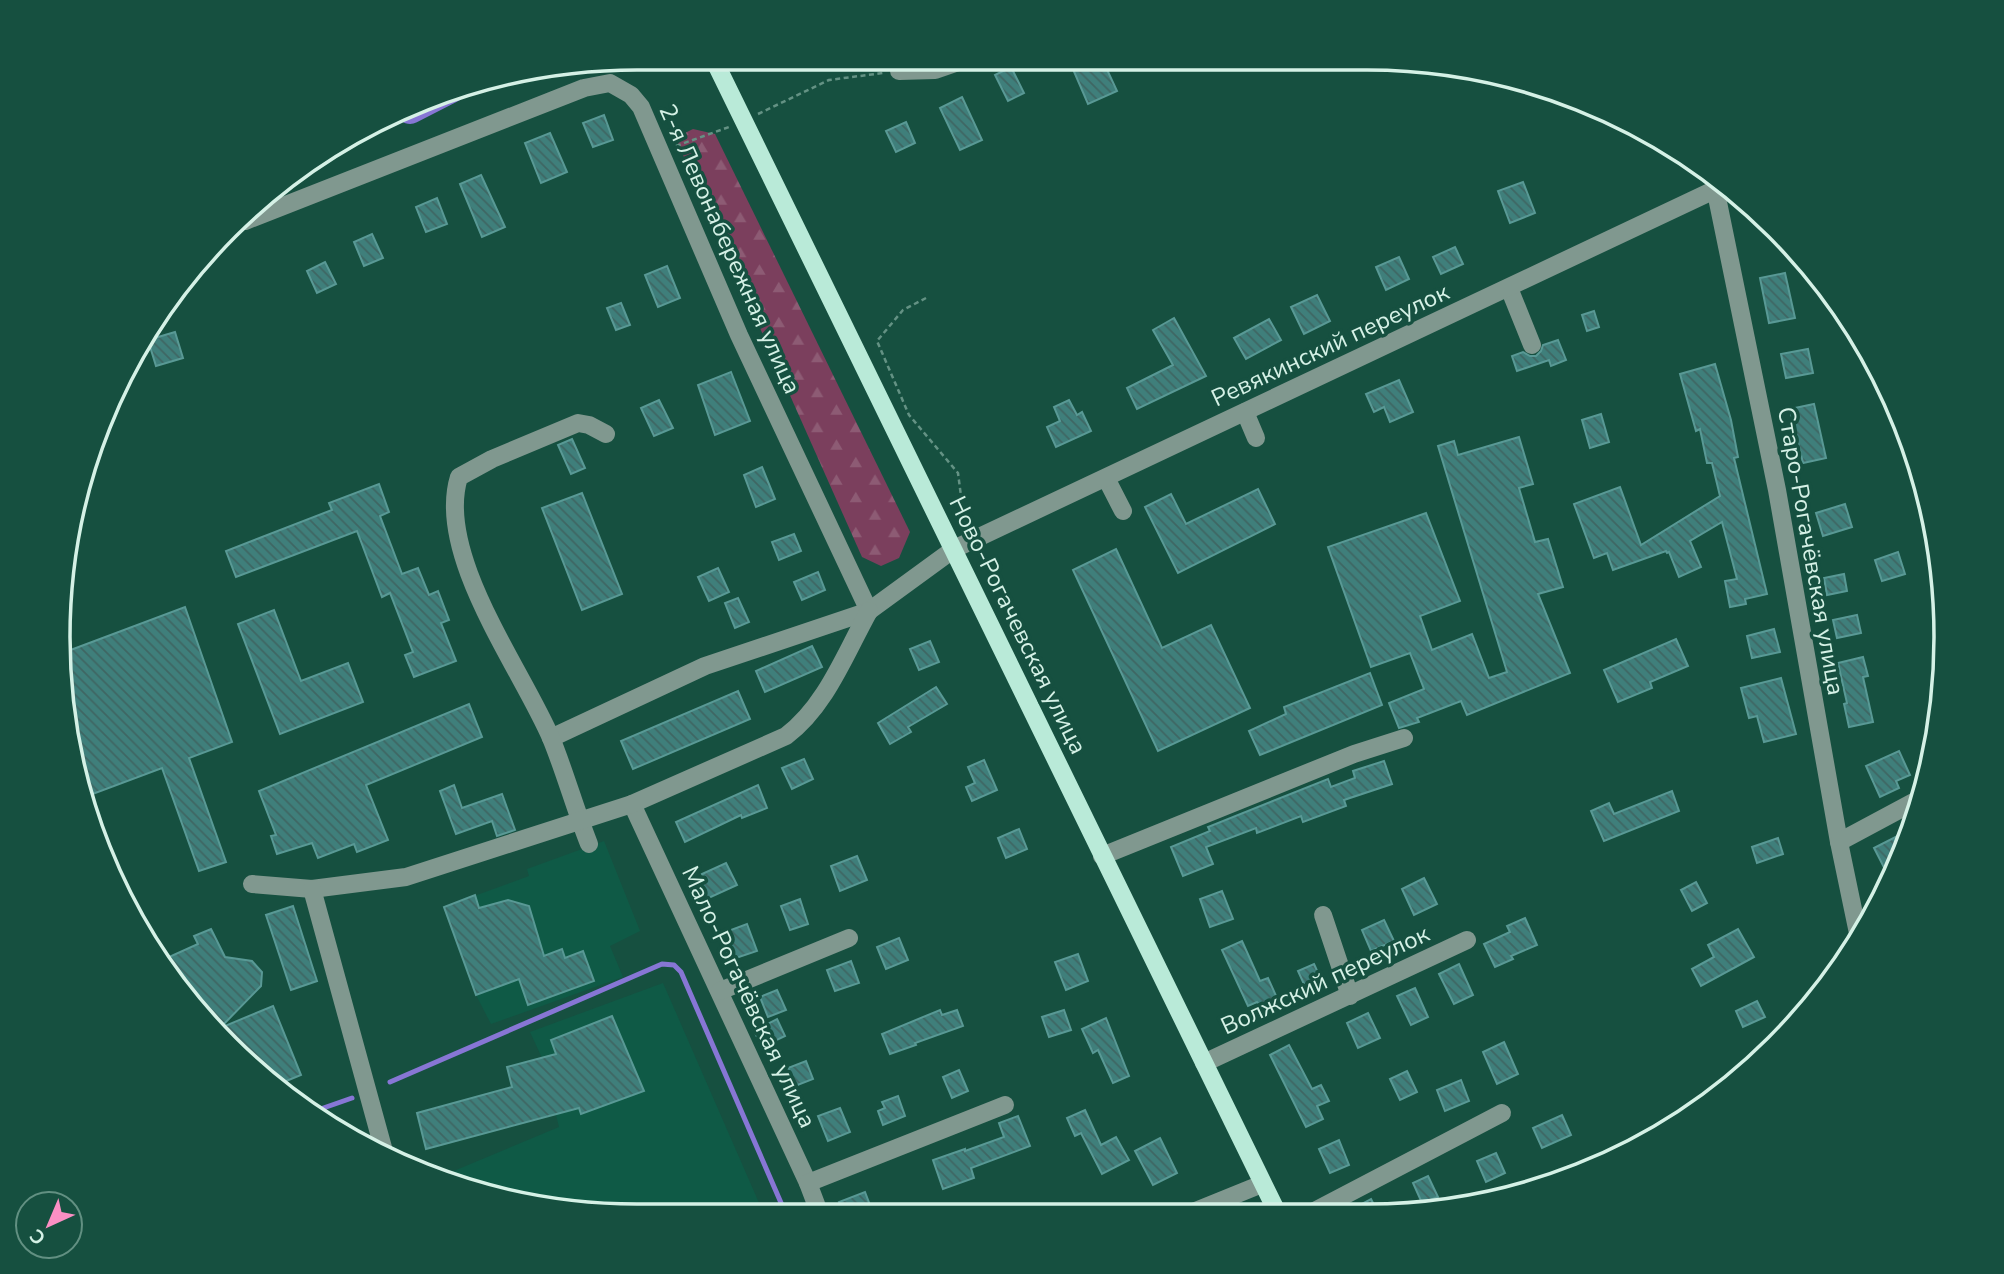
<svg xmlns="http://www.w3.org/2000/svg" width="2004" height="1274" viewBox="0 0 2004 1274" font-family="'Nunito Sans',sans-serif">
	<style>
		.built { fill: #0f5a46 }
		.forest { fill: url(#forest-firs) }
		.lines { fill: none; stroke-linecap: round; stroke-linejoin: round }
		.stream { stroke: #8776d5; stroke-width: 5 }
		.river { stroke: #8776d5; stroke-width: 30 }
		.building { fill: url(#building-back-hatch); stroke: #599995; stroke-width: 2 }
		.path { stroke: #649284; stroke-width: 2.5; stroke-dasharray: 5 3.5; stroke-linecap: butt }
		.minor { stroke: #80988f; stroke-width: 18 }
		.major { stroke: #b9ead8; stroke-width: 18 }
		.labels { text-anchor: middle; stroke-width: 7; stroke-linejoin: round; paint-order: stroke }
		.street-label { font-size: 24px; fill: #d5f1e6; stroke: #165040 }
		.rim { fill: none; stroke: #d5f1e6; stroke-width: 3.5 }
	</style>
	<defs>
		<pattern id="forest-firs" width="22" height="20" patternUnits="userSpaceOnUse" patternTransform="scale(1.75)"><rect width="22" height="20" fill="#7b3f5d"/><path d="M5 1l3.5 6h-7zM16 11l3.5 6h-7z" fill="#8d5b74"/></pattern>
		<pattern id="building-back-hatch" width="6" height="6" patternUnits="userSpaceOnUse" patternTransform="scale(1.75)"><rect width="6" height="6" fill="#3f7f7b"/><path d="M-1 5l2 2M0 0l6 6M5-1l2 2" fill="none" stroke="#3f6663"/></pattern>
	</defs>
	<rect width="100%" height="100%" fill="#165040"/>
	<g class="built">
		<path d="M604 841 640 931 610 946 623 977 491 1024 476 995 444 907 529 876 527 869Z"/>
		<path d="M663 983 763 1212 562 1211 437 1178 559 1127 542 1058 530 1032Z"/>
	</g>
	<path class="forest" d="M693 129 715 134 910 532 899 558 881 566 862 557 678 144 685 133Z"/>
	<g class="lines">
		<g class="stream">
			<path d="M390 1082 662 964 674 965 681 972 785 1212"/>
			<path d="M312 1112 352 1098"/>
		</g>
		<path class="river" d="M410 109 451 88"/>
	</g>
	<g class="building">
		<path d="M1069 60 1103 61 1117 91 1088 104Z"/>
		<path d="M1011 67 1024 93 1008 101 995 75Z"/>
		<path d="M962 97 982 140 960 150 940 108Z"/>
		<path d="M604 115 613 140 593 147 583 123Z"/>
		<path d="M906 122 915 143 896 152 886 131Z"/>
		<path d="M550 133 567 172 541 183 525 143Z"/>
		<path d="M481 175 505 227 482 237 460 184Z"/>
		<path d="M1523 182 1535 213 1510 223 1498 191Z"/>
		<path d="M437 198 447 224 426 232 416 207Z"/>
		<path d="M372 234 383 258 364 266 354 242Z"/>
		<path d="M1455 247 1463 264 1441 274 1433 257Z"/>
		<path d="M1399 257 1409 279 1386 290 1376 267Z"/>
		<path d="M325 262 336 284 317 293 307 271Z"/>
		<path d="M667 266 680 298 658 307 645 275Z"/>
		<path d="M1785 273 1795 318 1769 323 1760 278Z"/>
		<path d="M1317 295 1330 321 1304 334 1291 307Z"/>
		<path d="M621 303 630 325 616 330 607 308Z"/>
		<path d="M1594 311 1599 327 1587 331 1582 315Z"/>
		<path d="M1174 318 1206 376 1137 409 1127 388 1173 365 1153 330Z"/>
		<path d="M1269 319 1281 340 1246 359 1234 338Z"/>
		<path d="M175 332 183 358 156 366 148 340Z"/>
		<path d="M1558 340 1566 360 1551 366 1549 360 1517 371 1512 356 1523 352 1530 356H1536L1541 351 1543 345Z"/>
		<path d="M1808 349 1813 373 1786 378 1781 354Z"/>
		<path d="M1715 364 1731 420 1738 457 1734 458 1767 594 1745 599 1746 604 1730 607 1725 581 1737 579 1722 522 1690 541 1701 567 1679 577 1669 552 1667 553 1666 551 1613 570 1607 553 1594 558 1574 504 1620 487 1641 545 1720 496 1712 463H1707L1700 429 1696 431 1680 374Z"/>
		<path d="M731 372 750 421 715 435 698 385Z"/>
		<path d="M1399 380 1413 412 1390 422 1384 407 1374 412 1366 394Z"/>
		<path d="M659 400 673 428 654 436 641 408Z"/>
		<path d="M1069 400 1077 415 1082 412 1091 431 1056 447 1047 427 1060 421 1054 407Z"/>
		<path d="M1814 404 1826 458 1803 463 1790 409Z"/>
		<path d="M1601 414 1609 442 1590 448 1582 420Z"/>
		<path d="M1519 437 1533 484 1519 488 1535 542 1548 539 1563 587 1538 594 1570 673 1467 715 1461 701 1417 718 1419 722 1399 728 1389 703 1424 689 1410 653 1371 667 1328 547 1426 513 1460 601 1420 616 1432 650 1472 634 1489 678 1507 672 1438 446 1454 441 1458 455Z"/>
		<path d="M572 439 585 468 571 474 558 445Z"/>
		<path d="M762 467 775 499 756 507 744 475Z"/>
		<path d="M379 484 389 512 380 516 402 574 418 568 429 595 438 591 449 620 441 623 456 661 414 677 405 655 413 652 390 593 382 597 357 531 236 577 226 551 332 510 329 503Z"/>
		<path d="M1258 489 1275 524 1178 573 1145 507 1171 494 1186 524Z"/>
		<path d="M582 493 622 594 582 610 542 508Z"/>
		<path d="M1845 504 1852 527 1823 536 1816 513Z"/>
		<path d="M794 534 801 551 779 560 772 542Z"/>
		<path d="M1116 549 1162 648 1211 625 1250 708 1158 751 1073 570Z"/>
		<path d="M1898 552 1905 574 1882 581 1875 560Z"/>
		<path d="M718 568 729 592 709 601 698 577Z"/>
		<path d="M818 572 825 590 802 600 794 582Z"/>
		<path d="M1844 574 1847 591 1827 595 1824 578Z"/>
		<path d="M738 598 749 622 735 628 725 603Z"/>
		<path d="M185 607 232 742 189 758 226 862 199 871 162 768 82 798 78 787 60 654Z"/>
		<path d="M274 610 301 681 348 663 363 702 280 734 238 624Z"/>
		<path d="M1857 615 1861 633 1837 638 1833 620Z"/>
		<path d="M1774 629 1780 652 1752 658 1747 636Z"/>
		<path d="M1676 639 1688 666 1650 682 1652 688 1618 702 1604 670Z"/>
		<path d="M930 641 939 662 919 670 910 649Z"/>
		<path d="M812 646 822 667 765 692 756 671Z"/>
		<path d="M1863 657 1868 676 1863 677 1873 722 1849 727 1844 704 1847 703 1838 663Z"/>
		<path d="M1370 673 1382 705 1260 755 1249 731 1286 714 1284 707Z"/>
		<path d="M1781 678 1796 734 1764 742 1757 716 1749 718 1741 688Z"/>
		<path d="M936 687 947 704 908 727 911 732 890 744 878 723Z"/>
		<path d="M738 691 750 719 633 769 621 741Z"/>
		<path d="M469 704 482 737 366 785 388 840 357 852 354 844 318 858 312 843 277 854 271 836 276 835 259 791Z"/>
		<path d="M1899 751 1910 775 1896 781 1899 788 1880 797 1866 766Z"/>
		<path d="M804 759 813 779 792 789 782 768Z"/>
		<path d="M984 760 997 790 972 801 966 787 975 783 968 767Z"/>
		<path d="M1384 761 1392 784 1344 800 1346 806 1303 822 1301 816 1257 833 1256 828 1206 847 1213 864 1183 876 1171 847 1210 831 1208 827 1328 779 1331 787 1355 778 1353 771Z"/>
		<path d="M454 785 462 808 502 794 515 830 497 836 492 821 456 834 440 791Z"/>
		<path d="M758 785 767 808 742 818 741 815 685 842 676 822Z"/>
		<path d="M1672 791 1679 811 1604 841 1591 811 1609 803 1614 814Z"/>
		<path d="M1019 829 1027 849 1006 858 998 838Z"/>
		<path d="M1911 829 1891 881 1874 848Z"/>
		<path d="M1778 838 1783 854 1757 863 1752 847Z"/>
		<path d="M857 856 867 880 840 891 831 866Z"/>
		<path d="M726 863 737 885 702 901 695 887 706 882 702 874Z"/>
		<path d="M1424 878 1437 904 1414 915 1402 889Z"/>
		<path d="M1696 882 1707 903 1692 911 1681 890Z"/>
		<path d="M1222 891 1233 919 1210 927 1200 899Z"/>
		<path d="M475 895 479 908 508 900 529 906 544 956 562 949 565 958 583 951 594 981 528 1005 519 979 476 995 444 907Z"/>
		<path d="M800 899 808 924 790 930 781 906Z"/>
		<path d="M293 906 317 981 291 990 266 915Z"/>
		<path d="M1525 918 1537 945 1511 956 1513 959 1495 967 1484 944 1510 932 1507 926Z"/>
		<path d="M1384 920 1394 941 1371 951 1362 930Z"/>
		<path d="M747 924 757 951 730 960 720 934Z"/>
		<path d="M211 929 225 957 252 961 262 972 261 986 220 1028 181 987 169 957 198 944 194 936Z"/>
		<path d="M1738 929 1754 957 1701 986 1692 969 1714 957 1708 945Z"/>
		<path d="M899 938 908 960 886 969 877 947Z"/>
		<path d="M1242 941 1260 981 1268 978 1277 998 1260 1006 1257 1002 1248 1006 1222 950Z"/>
		<path d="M1078 954 1088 981 1066 990 1055 962Z"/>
		<path d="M851 961 859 983 835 991 827 970Z"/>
		<path d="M1314 964 1324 986 1308 993 1298 971Z"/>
		<path d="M1459 964 1473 995 1454 1004 1439 974Z"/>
		<path d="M1415 988 1428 1017 1411 1025 1397 996Z"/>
		<path d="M777 990 786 1010 768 1017 760 997Z"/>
		<path d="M1757 1001 1765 1017 1743 1027 1736 1011Z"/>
		<path d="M273 1006 301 1075 274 1086 220 1028Z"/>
		<path d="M940 1010 942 1015 957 1010 963 1026 915 1043 916 1045 890 1054 882 1034Z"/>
		<path d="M1064 1010 1071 1030 1049 1037 1042 1017Z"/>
		<path d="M1368 1013 1380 1038 1358 1048 1347 1023Z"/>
		<path d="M612 1016 644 1091 581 1114 579 1108 426 1149 417 1113 512 1087 507 1067 556 1054 551 1040Z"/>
		<path d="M1106 1018 1129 1076 1113 1083 1098 1050 1093 1053 1082 1029Z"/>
		<path d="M777 1019 785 1036 762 1047 754 1031Z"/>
		<path d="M1504 1042 1518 1074 1497 1084 1483 1052Z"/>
		<path d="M1289 1045 1312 1089 1321 1085 1329 1101 1317 1106 1323 1119 1306 1127 1270 1055Z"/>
		<path d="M806 1061 813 1079 795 1086 788 1068Z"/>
		<path d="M959 1070 968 1091 952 1098 943 1077Z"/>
		<path d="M1407 1071 1417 1092 1400 1100 1390 1079Z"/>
		<path d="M1461 1080 1469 1101 1445 1111 1437 1090Z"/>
		<path d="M898 1096 905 1116 883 1125 878 1111 885 1108 882 1102Z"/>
		<path d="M840 1108 850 1132 828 1141 818 1116Z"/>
		<path d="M1085 1110 1101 1145 1116 1137 1129 1160 1102 1174 1081 1133 1075 1136 1067 1118Z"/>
		<path d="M1562 1115 1571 1135 1542 1148 1533 1128Z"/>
		<path d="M1018 1116 1030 1146 971 1168 974 1178 943 1189 933 1160 965 1149V1151L1004 1137 999 1123Z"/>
		<path d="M1160 1138 1177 1173 1153 1185 1135 1151Z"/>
		<path d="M1339 1140 1349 1165 1330 1173 1319 1149Z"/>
		<path d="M1496 1153 1505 1173 1486 1182 1477 1161Z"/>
		<path d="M1428 1176 1438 1197 1422 1203 1413 1183Z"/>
		<path d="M865 1192 873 1213H843L839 1202Z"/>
		<path d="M1371 1199 1379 1215H1341Z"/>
	</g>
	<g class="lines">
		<g class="path">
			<path d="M758 114 829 80 883 73"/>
			<path d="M676 146 729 127"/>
			<path d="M926 298 903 310 877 341 909 415 958 473 965 527"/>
		</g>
		<g class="minor">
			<path d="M899 71 935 70 964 60"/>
			<path d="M1712 173 1777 490 1839 842 1859 938"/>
			<path d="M245 221 584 88 610 83 631 95 641 107 739 335 869 611"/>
			<path d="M1509 288 1532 345"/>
			<path d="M1245 412 1256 438"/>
			<path d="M1106 478 1123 511"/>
			<path d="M551 738 705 666 869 611 954 549 1727 184"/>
			<path d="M632 804 808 1183 819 1212"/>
			<path d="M1839 842 1923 797"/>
			<path d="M589 844C575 809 565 772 551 738 521 668 435 554 459 477L492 459 578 423 589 425 606 434"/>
			<path d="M1102 856 1354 754 1404 738"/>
			<path d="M252 884 312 889 406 877 632 804 786 736C826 706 845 654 869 611"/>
			<path d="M312 889 385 1155"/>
			<path d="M1323 915 1350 996"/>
			<path d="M720 991 849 938"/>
			<path d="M1204 1063 1467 940"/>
			<path d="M808 1183 1005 1105"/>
			<path d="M1188 1214 1262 1184"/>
			<path d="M1307 1215 1502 1113"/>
		</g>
		<path class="major" d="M713 58 1278 1214"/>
	</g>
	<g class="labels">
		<g class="street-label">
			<text transform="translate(730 249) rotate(66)" y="8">2-я Левонабережная улица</text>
			<text transform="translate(1330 345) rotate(-25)" y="8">Ревякинский переулок</text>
			<text transform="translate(1811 551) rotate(80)" y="8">Старо-Рогачёвская улица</text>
			<text transform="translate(1018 625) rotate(64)" y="8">Ново-Рогачевская улица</text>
			<text transform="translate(1325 980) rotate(-25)" y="8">Волжский переулок</text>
			<text transform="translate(749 997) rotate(65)" y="8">Мало-Рогачёвская улица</text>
		</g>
	</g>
	<path d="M0 0H2004V1274H0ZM637 70H1367A567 567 0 0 1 1934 637V637A567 567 0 0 1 1367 1204H637A567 567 0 0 1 70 637V637A567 567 0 0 1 637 70Z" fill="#165040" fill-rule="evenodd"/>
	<path class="rim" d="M637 70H1367A567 567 0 0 1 1934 637V637A567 567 0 0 1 1367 1204H637A567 567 0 0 1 70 637V637A567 567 0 0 1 637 70Z"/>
	<g transform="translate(49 1225) rotate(224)"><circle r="33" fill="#165040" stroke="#629082" stroke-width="2"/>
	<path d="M0-5L12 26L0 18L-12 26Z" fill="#fb8fc4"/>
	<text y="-10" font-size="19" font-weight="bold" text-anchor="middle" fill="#d5f1e6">С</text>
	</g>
</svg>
